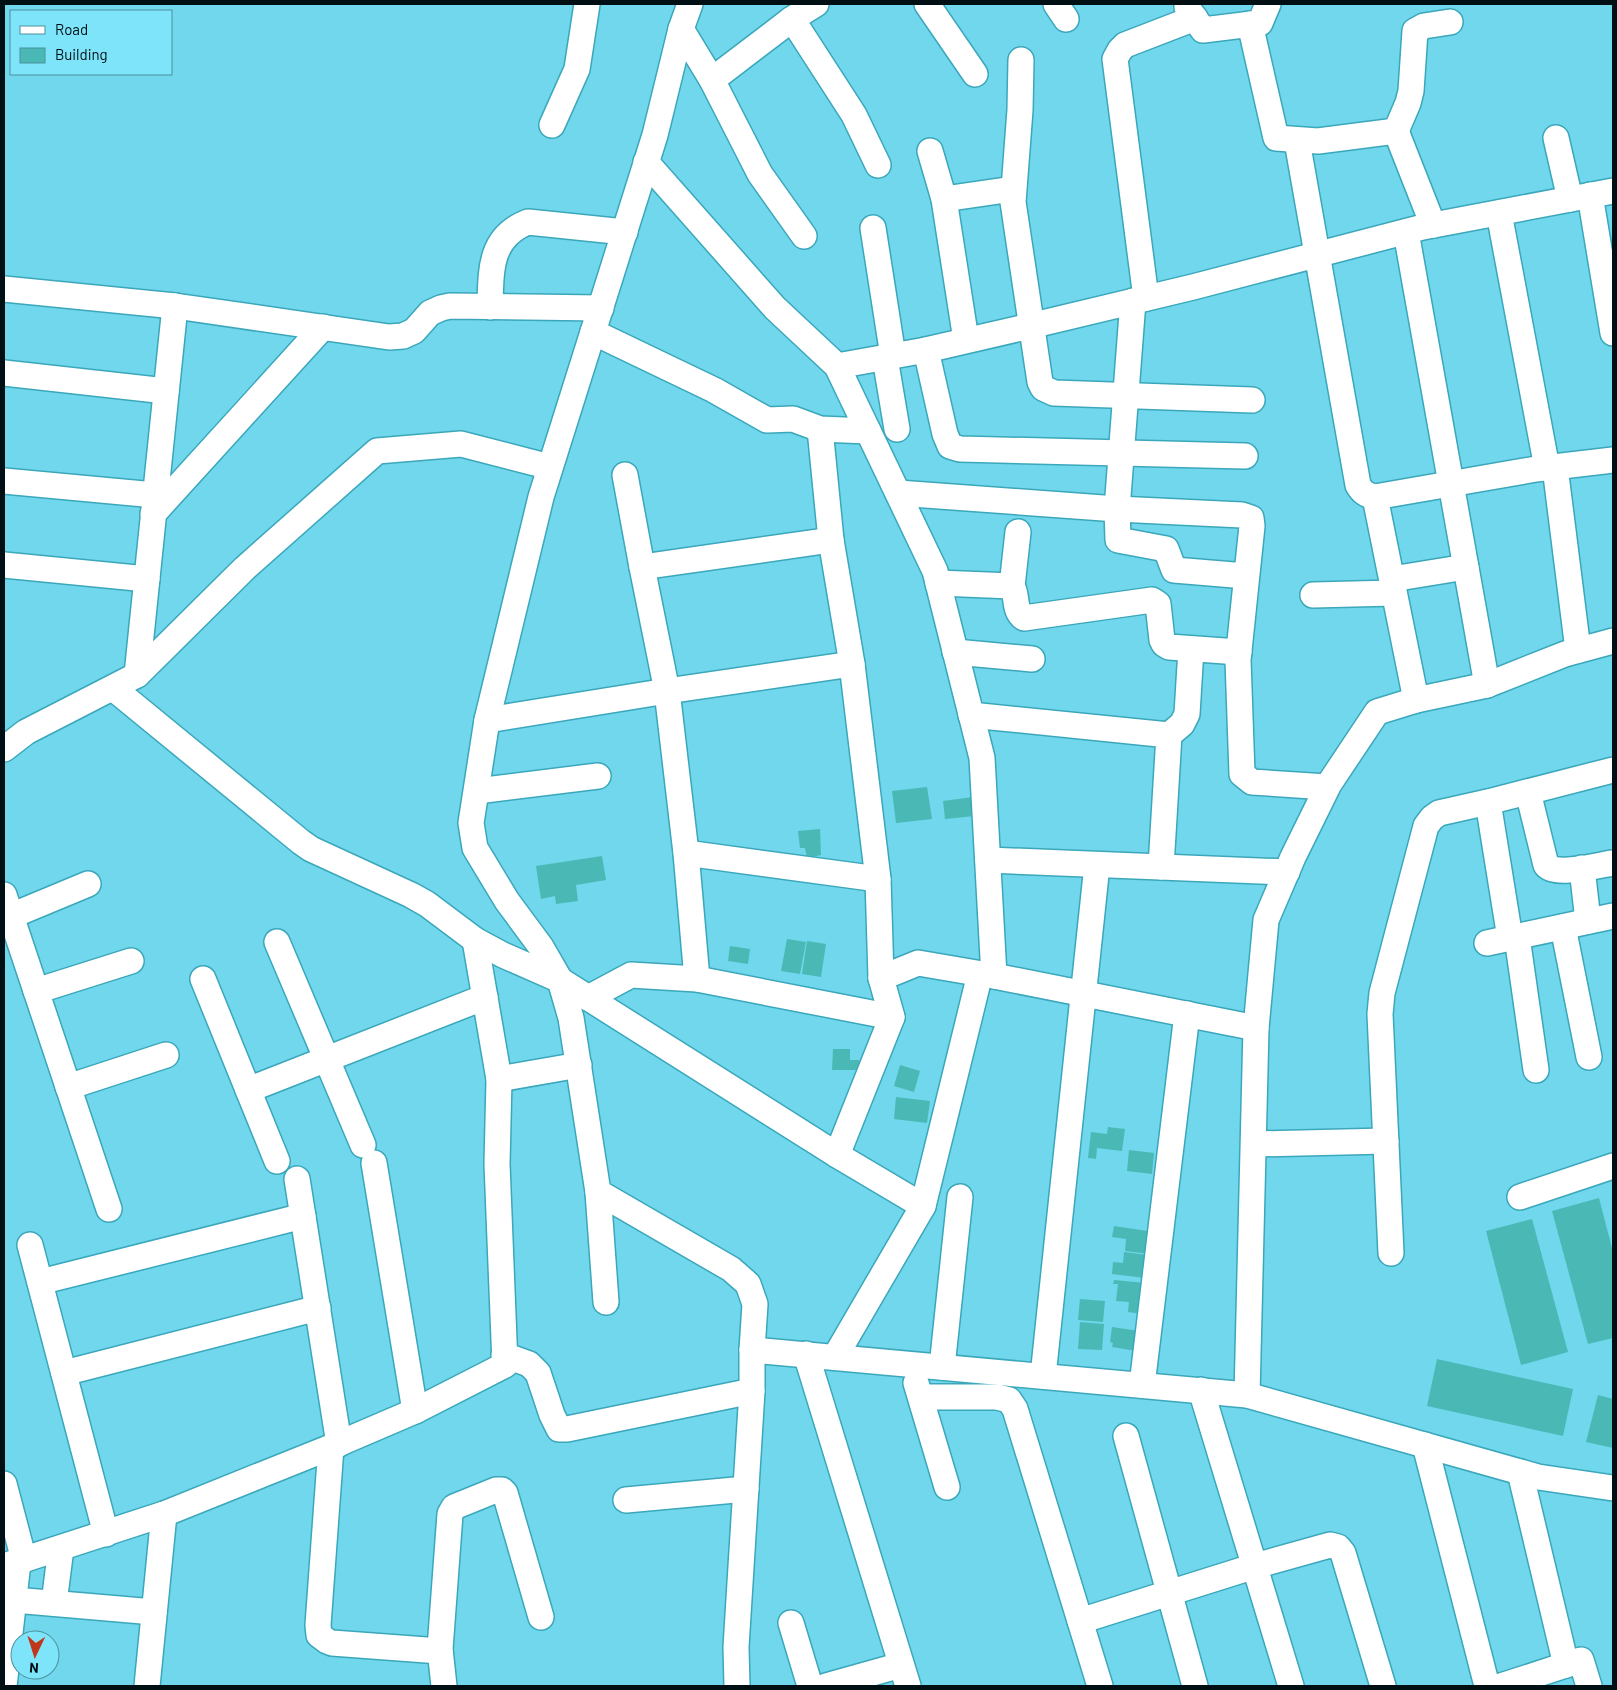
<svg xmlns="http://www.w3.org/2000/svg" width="1617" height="1690" viewBox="0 0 1617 1690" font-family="Barlow,sans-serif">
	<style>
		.building { fill: #4ab9b6 }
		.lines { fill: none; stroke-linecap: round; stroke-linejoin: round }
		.minor-casing { stroke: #3ba7bb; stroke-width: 28 }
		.minor { stroke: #fff; stroke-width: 25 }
	</style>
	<rect width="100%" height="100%" fill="#70d7ec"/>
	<g class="building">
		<path d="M927 787 932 819 896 823 892 791Z"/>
		<path d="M973 797 975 816 945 819 943 801Z"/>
		<path d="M820 829 821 855 807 858 805 848H800L798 831Z"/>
		<path d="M602 856 606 880 576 885 578 901 556 904 555 896 541 899 536 866Z"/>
		<path d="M787 939 806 942 800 974 781 971Z"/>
		<path d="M807 941 826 944 821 977 802 974Z"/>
		<path d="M730 946 750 949 748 964 728 961Z"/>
		<path d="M833 1049H850V1060H859V1070H832Z"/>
		<path d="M900 1065 920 1071 914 1092 894 1086Z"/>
		<path d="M896 1097 930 1101 927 1123 894 1119Z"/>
		<path d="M1108 1127 1125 1129 1122 1151 1097 1148 1096 1159 1088 1158 1091 1132 1107 1134Z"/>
		<path d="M1129 1150 1154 1153 1152 1174 1127 1171Z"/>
		<path d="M1599 1198 1613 1252V1338L1588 1344 1552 1211Z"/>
		<path d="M1532 1219 1568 1352 1521 1365 1486 1231Z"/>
		<path d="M1114 1226 1154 1232 1150 1254 1125 1251 1126 1239 1112 1237Z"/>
		<path d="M1124 1252 1148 1255 1145 1278 1112 1274 1113 1262 1123 1263Z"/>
		<path d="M1114 1280 1146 1283 1143 1314 1128 1312 1129 1302 1116 1301 1118 1284H1113Z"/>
		<path d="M1080 1299 1105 1301 1103 1322 1078 1320Z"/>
		<path d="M1080 1322 1104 1324 1102 1350 1078 1349Z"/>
		<path d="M1112 1327 1139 1331 1136 1351 1112 1347 1113 1343 1110 1342Z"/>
		<path d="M1437 1359 1573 1389 1563 1436 1427 1406Z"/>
		<path d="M1598 1395 1613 1399V1448L1586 1442Z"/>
	</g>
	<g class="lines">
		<defs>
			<g id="minor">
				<path d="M690 4 681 29 655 135 541 497 487 720 471 823 475 848 507 901 541 947 560 980 571 1018 598 1192 731 1269 748 1284 755 1304 752 1350V1391L736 1647 737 1686"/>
				<path d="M927 4 975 74"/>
				<path d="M1056 4 1066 19"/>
				<path d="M1187 7 1203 30 1260 23 1268 4"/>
				<path d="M792 19 854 115 878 165"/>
				<path d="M1250 24 1276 138 1318 141 1396 131 1433 225"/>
				<path d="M681 29 712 80"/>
				<path d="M1021 60 1020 110 1013 202 1040 382 1043 388 1054 393 1252 400"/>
				<path d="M552 125 577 69 587 4"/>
				<path d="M1396 131 1408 103 1411 91 1415 31 1424 26 1450 22"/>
				<path d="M1556 138 1570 199"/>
				<path d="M1297 141 1358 485C1362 492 1366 495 1375 497L1536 469 1613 460"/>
				<path d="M930 151 944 199 966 340"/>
				<path d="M646 162 775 308 837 366 935 571 982 758 994 976"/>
				<path d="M1590 195 1613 333"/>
				<path d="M944 199 1013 189"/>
				<path d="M1499 213 1547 468"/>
				<path d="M873 228 893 356"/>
				<path d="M1406 232 1487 685"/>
				<path d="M804 236 760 174 712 80 792 19 816 4"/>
				<path d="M4 289 175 306 389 337 403 336 414 331 430 313 441 308 450 306 601 308"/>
				<path d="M1146 298 1115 59 1120 50 1125 45 1195 18"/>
				<path d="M1133 301 1117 509 1118 540 1166 549 1174 570 1246 576"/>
				<path d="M490 307C491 271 489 237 528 222L625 232"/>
				<path d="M593 332 714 390 767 420 793 419 820 429 868 431"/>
				<path d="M926 350 945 434 950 446 960 449 1245 456"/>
				<path d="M885 358 897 429"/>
				<path d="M837 366 926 350 1030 326 1193 287 1423 227 1613 191"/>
				<path d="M4 373 166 391"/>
				<path d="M820 429 831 540 852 664 878 879 881 978 892 1017 837 1155"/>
				<path d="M1555 467 1578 650"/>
				<path d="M625 475 642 567 667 691 686 853 697 979"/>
				<path d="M4 481 155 495"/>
				<path d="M898 493 1117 509 1242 515 1251 518 1252 526 1238 660 1242 774 1252 782 1327 787"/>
				<path d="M1375 497 1416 700"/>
				<path d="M153 514 323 327"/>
				<path d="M4 565 147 579"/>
				<path d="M642 567 831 540"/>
				<path d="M1392 579 1466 567"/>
				<path d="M938 583 1012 586C1018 595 1013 611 1024 618L1152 600 1158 604 1162 640 1164 644 1169 647 1239 652"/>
				<path d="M1012 586 1018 532"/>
				<path d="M1313 595 1394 593"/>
				<path d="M955 652 1032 659"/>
				<path d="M137 675 175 306"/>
				<path d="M113 688 301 842 311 849 411 895 427 904 475 940 503 955 560 980 837 1155 923 1206"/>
				<path d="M971 715 1169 735 1161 867"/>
				<path d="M487 720 667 691 852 664"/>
				<path d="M1169 735 1182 724 1187 714 1191 649"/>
				<path d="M4 749 26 732 137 675 245 568 377 451 461 444 550 467"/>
				<path d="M477 791 598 776"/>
				<path d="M1528 792 1546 865C1555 877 1598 865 1613 863"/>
				<path d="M1488 802 1510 938"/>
				<path d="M686 853 878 879"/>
				<path d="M988 860 1287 872"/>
				<path d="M1582 868 1588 921"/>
				<path d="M4 895 109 1209"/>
				<path d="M11 916 88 884"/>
				<path d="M1563 927 1589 1057"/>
				<path d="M1517 937 1536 1070"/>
				<path d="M277 942 363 1145"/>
				<path d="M1487 943 1613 916"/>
				<path d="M881 978 918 963 994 976 1256 1028"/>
				<path d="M203 979 277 1161"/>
				<path d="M36 991 131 961"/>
				<path d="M588 998 631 975 697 979 892 1017"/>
				<path d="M499 1079 579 1065"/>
				<path d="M68 1087 166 1055"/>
				<path d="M248 1090 485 997"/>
				<path d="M1254 1144 1386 1141"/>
				<path d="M374 1163 415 1411"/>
				<path d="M297 1179 339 1444"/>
				<path d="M598 1192 606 1302"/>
				<path d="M1520 1197 1613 1166"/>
				<path d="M30 1245 106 1534"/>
				<path d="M1391 1253 1380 1014 1382 993 1426 826 1432 818 1439 813 1488 802 1613 770"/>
				<path d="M40 1282 303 1216"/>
				<path d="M752 1350 1247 1395 1538 1477 1613 1488"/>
				<path d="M806 1354 908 1686"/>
				<path d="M504 1355 529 1364 538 1373 552 1415 559 1429H567L752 1391"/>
				<path d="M835 1357 923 1206 980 974"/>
				<path d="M942 1367 960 1197"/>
				<path d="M64 1373 318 1308"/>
				<path d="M1043 1376 1097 865"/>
				<path d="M916 1383 947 1487"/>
				<path d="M1142 1385 1187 1014"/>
				<path d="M1201 1390 1291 1686"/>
				<path d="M1247 1395 1256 1028 1266 920 1293 857 1329 784 1377 712 1416 700 1487 685 1565 654 1613 641"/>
				<path d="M921 1397H997L1009 1400 1015 1409 1100 1686"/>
				<path d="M1126 1436 1195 1686"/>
				<path d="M1425 1445 1487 1686"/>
				<path d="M331 1447 318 1625 319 1635 327 1641 332 1643 440 1651"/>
				<path d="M1520 1472 1566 1665"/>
				<path d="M4 1484 24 1560"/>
				<path d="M626 1500 746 1489"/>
				<path d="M4 1566 164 1514 331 1447 415 1411 505 1365 497 1164 499 1079 475 940"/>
				<path d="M14 1600 154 1612"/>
				<path d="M54 1603 61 1548"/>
				<path d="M1080 1621 1255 1566 1330 1545 1338 1547 1343 1553 1383 1686"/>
				<path d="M791 1623 810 1686"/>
				<path d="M4 1686 18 1562"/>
				<path d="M147 1686 164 1514"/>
				<path d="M444 1686 440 1649 450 1514 454 1507 496 1490H502L505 1493 541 1617"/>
				<path d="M826 1686 901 1665"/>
				<path d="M1501 1686 1581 1660 1589 1686"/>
			</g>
		</defs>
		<use href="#minor" class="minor-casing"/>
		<use href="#minor" class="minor"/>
	</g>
	<rect width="1617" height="1690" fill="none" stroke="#000f13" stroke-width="10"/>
	<rect x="10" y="10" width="162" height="65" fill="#7ee4f9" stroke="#4c8f9d"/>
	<rect x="20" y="26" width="25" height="8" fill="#ffffff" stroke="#4c8f9d"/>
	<text x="55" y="35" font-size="15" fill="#000f13">Road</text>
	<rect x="20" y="48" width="25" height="15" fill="#4ab9b6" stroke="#4c8f9d"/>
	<text x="55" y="60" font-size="15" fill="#000f13">Building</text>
	<g transform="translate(35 1655) rotate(184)"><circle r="24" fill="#7ee4f9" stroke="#4c8f9d"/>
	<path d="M0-4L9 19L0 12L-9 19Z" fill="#c0351b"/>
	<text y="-8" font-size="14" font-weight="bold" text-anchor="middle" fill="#000f13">N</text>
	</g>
</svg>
